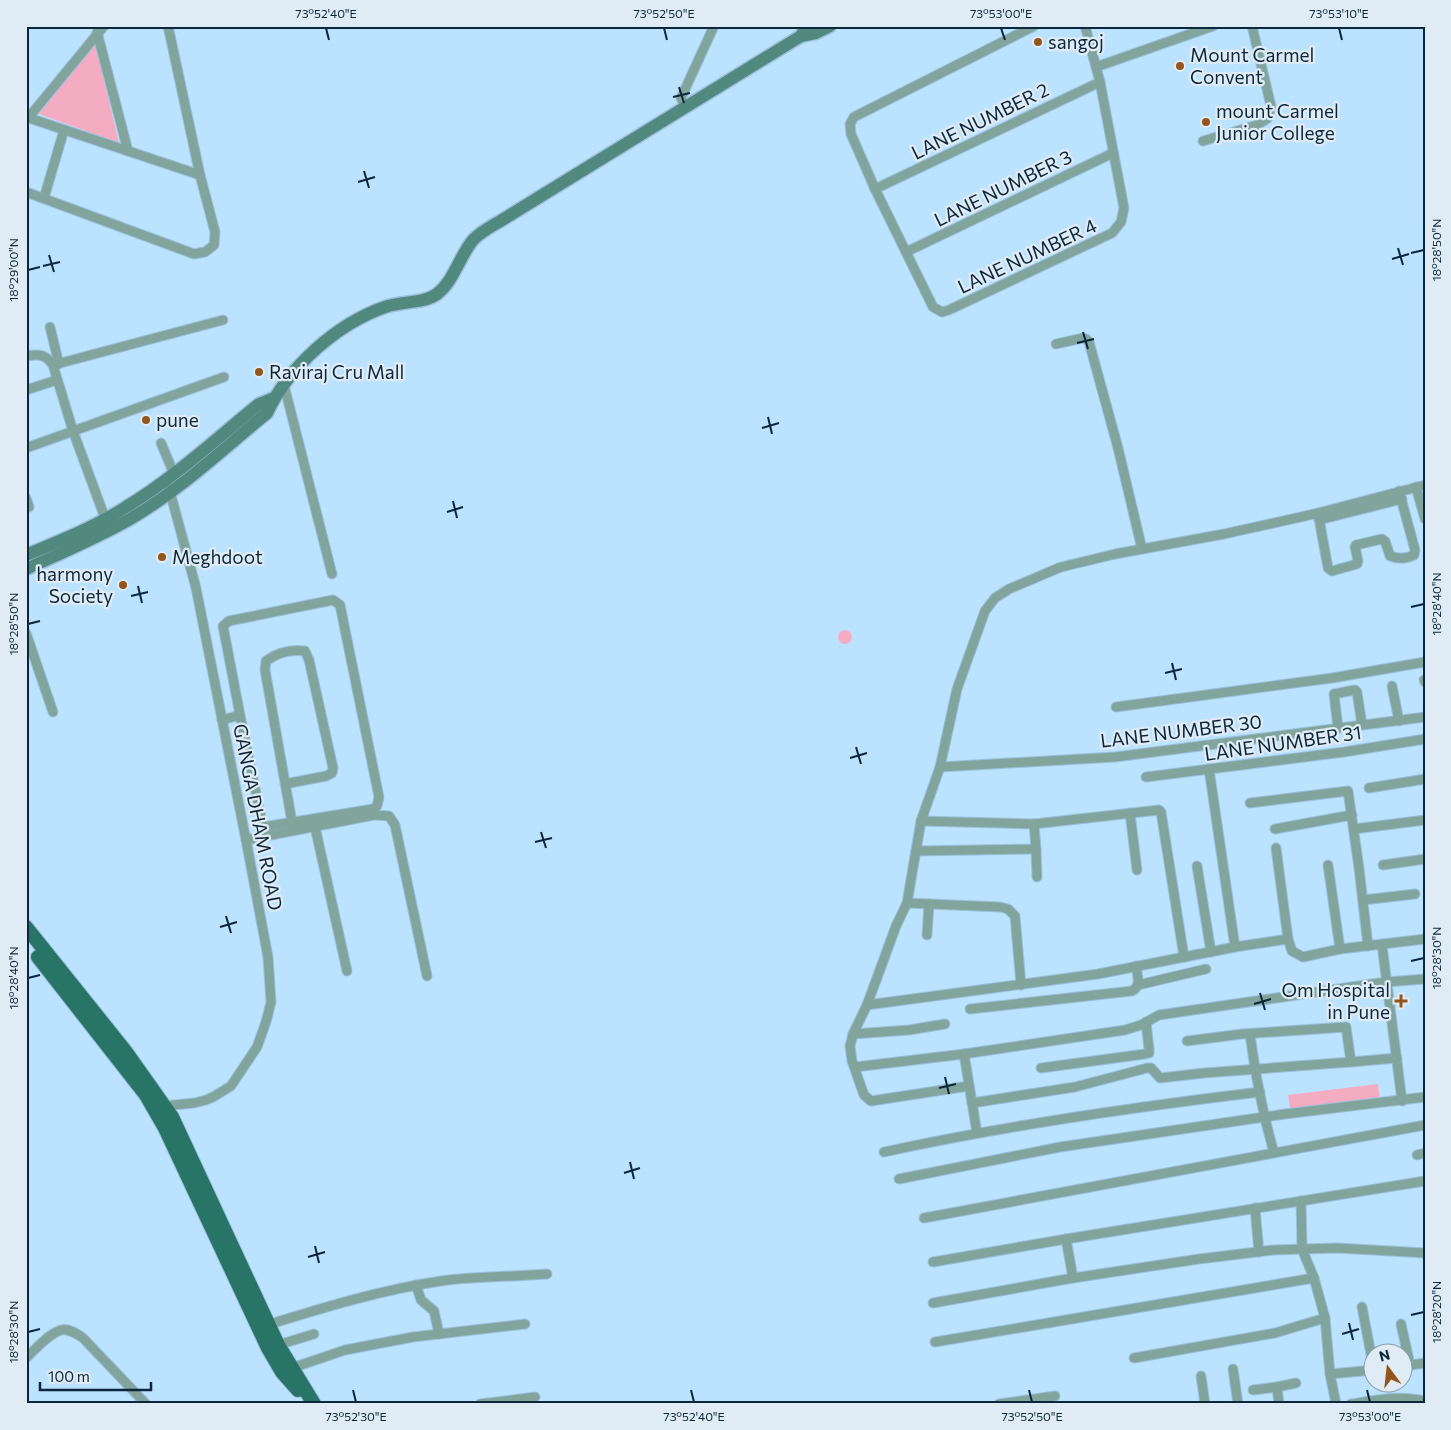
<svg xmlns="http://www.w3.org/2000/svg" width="1451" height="1430" viewBox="0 0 1451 1430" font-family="Commissioner,sans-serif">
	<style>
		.green { fill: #f4acc2 }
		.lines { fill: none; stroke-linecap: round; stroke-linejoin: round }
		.street-casing { stroke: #9bc0db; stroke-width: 11 }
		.secondary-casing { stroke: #9bc0db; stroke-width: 15 }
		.primary-casing { stroke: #9bc0db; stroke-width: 16 }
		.street { stroke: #81a59d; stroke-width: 9 }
		.secondary { stroke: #51897e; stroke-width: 12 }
		.primary { stroke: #287568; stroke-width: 14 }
		.ticks { fill: none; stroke: #0b2739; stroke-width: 2 }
		.poi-dot { fill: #935519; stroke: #dfecf5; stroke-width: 2 }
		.labels { text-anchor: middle; stroke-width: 4.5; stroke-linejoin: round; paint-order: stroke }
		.poi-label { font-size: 19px; fill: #0b2739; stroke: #dfecf5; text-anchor: start }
		.street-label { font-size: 19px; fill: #0b2739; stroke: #dfecf5 }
		.neatline { fill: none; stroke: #0b2739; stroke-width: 2 }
		.ticks-label { font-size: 12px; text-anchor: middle; fill: #0b2739 }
	</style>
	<rect width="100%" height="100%" fill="#bbe2ff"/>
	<g class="green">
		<path d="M95 43 119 143 39 114Z"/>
		<circle cx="845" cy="637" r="7"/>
		<path d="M1378 1084 1380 1102 1291 1113 1288 1095Z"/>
	</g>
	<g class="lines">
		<defs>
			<g id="street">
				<path d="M1034 26 854 117 850 124 851 134 875 189 933 307 942 312 949 310 1112 233 1121 222 1124 208 1100 82 1085 26"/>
				<path d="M97 32 128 151"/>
				<path d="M1096 67 1213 26"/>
				<path d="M685 106 681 98 714 26"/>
				<path d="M26 117 200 175"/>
				<path d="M29 117 104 26"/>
				<path d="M1203 141 1257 125 1268 118 1271 106 1252 26"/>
				<path d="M875 189 1100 82"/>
				<path d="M26 192 194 254 205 252 214 245 215 232 200 175 168 26"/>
				<path d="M44 198 64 130"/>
				<path d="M906 252 1113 153"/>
				<path d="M50 327 59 364"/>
				<path d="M1056 344 1083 338 1086 339 1089 342 1118 448 1142 549"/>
				<path d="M26 356C40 354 45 354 53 365L223 320"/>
				<path d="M53 365 73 431 105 518"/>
				<path d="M284 385 332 574"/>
				<path d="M26 390 57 380"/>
				<path d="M161 443 174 474"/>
				<path d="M26 448 224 377"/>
				<path d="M1416 487 1425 519"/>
				<path d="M26 498 29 507"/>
				<path d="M1318 513 1328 568 1332 571 1357 564 1358 561 1355 547 1356 545 1382 539 1385 541 1390 556C1398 559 1406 559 1414 555L1415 550 1399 491"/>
				<path d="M1319 520 1402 499"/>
				<path d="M26 633 53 712"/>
				<path d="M1424 680 1425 682"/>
				<path d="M1392 686 1399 721"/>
				<path d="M1116 707 1332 678 1425 662"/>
				<path d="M222 720 240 715 223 626 229 621 333 600 340 605 379 797 377 806 373 809 263 827 240 715"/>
				<path d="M1338 728 1334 694 1355 690 1357 692 1362 725"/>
				<path d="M940 767 1115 757 1425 717"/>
				<path d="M1209 769 1235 947"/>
				<path d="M1146 777 1344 752 1425 739"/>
				<path d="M285 784 326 776 332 773 333 768 309 660 305 651C290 649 278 652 266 661L265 670 292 822"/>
				<path d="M1369 788 1425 779"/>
				<path d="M1250 803 1348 791 1359 868 1368 946"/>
				<path d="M1130 813 1137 870"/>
				<path d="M921 821 1034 824 1159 810 1161 812 1184 957"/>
				<path d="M315 827 347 971"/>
				<path d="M1275 829 1352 815"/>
				<path d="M1354 829 1425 820"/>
				<path d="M246 840 374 815 389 816 395 825 427 976"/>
				<path d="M1276 848 1288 939"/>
				<path d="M1036 849 1037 877"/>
				<path d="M916 851 1036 849 1034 824"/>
				<path d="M1328 865 1340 949"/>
				<path d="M1383 865 1425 859"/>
				<path d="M1197 866 1211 952"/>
				<path d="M1363 900 1415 894"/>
				<path d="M907 903 1000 907 1008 909 1015 916 1021 985"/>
				<path d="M927 935 929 904"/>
				<path d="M1382 945 1402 1101"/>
				<path d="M1138 985 1206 969"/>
				<path d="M867 1005 1098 974 1235 947 1288 939 1292 951 1303 957 1340 949 1425 939"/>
				<path d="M970 1009 1132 991C1142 986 1137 975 1136 966"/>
				<path d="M853 1034 909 1030 945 1024"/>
				<path d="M1250 1034C1255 1074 1263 1114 1274 1153"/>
				<path d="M964 1054 977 1133"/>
				<path d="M1351 1062 1397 1058"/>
				<path d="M855 1067 964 1054 1125 1030 1141 1025 1159 1015 1386 982 1425 979"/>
				<path d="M1041 1068 1145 1054 1149 1053V1049L1146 1022"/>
				<path d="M969 1086 871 1101 864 1095 852 1061 850 1046 853 1034 867 1005 896 926 907 903 921 821 940 767 957 689 985 611 995 598 1009 589 1061 567 1115 554 1224 534 1314 514 1425 485"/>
				<path d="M972 1103 1075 1087 1147 1068H1151L1160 1078 1204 1073 1351 1062 1346 1027 1242 1034 1187 1041"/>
				<path d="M164 1106 194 1103 206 1100 213 1097 231 1086 257 1047 266 1022 271 1002 268 957 246 840 196 588 169 488"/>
				<path d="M884 1152C1008 1125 1134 1107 1260 1092"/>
				<path d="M1417 1155 1425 1153"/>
				<path d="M899 1179 1060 1147 1285 1114 1425 1097"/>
				<path d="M1255 1208 1259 1252"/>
				<path d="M924 1218 1425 1125"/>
				<path d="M1066 1239 1073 1278"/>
				<path d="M933 1262 1066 1239 1425 1181"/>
				<path d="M416 1285 421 1300 434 1311 439 1334"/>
				<path d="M933 1303 1073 1278 1199 1259 1273 1250 1337 1248 1425 1253"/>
				<path d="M1325 1318 1330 1374 1336 1404"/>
				<path d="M1401 1324 1410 1365"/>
				<path d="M264 1326C322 1308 380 1290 441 1281 475 1276 512 1277 547 1274"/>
				<path d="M935 1342 1314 1278"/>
				<path d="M278 1345 314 1334"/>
				<path d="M26 1358C36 1349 48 1334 61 1330 69 1328 77 1334 83 1338L146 1404"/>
				<path d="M1134 1358 1275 1333 1325 1318 1314 1278 1302 1249 1301 1201"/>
				<path d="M1404 1366 1425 1363"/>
				<path d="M289 1369 345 1350 413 1337 525 1324"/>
				<path d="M1233 1369 1238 1404"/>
				<path d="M1330 1374 1374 1370 1362 1307"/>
				<path d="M1201 1376 1205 1404"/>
				<path d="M1253 1390 1277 1387"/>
				<path d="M480 1404 535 1397"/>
				<path d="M999 1404 1055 1396"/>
				<path d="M1279 1404 1277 1387 1296 1383"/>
				<path d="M1351 1404C1376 1400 1400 1395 1425 1401"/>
			</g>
			<g id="secondary">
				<path d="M801 36 816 33 830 26"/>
				<path d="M26 555C60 541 95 527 126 507 174 478 216 439 259 404L274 398"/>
				<path d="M26 569C61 553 97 538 130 519 180 490 222 450 267 413 289 366 337 324 385 307 401 301 423 304 437 294 454 281 459 257 473 240 481 231 496 224 507 217L801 36 807 26"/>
			</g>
			<g id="primary">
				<path d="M26 927 126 1052 172 1117 278 1345 314 1404"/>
				<path d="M38 957 146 1095 165 1128 268 1348 282 1372 298 1390"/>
			</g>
		</defs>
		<use href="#street" class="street-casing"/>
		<use href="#secondary" class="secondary-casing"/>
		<use href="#primary" class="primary-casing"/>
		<use href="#street" class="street"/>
		<use href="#secondary" class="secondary"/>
		<use href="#primary" class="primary"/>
	</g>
	<path class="ticks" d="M326 28 329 40M664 28 667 40M1001 28 1005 40M1339 28 1342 40M679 87 684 103M673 97 690 93M364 171 369 188M358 182 375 177M1398 248 1403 265M1411 253 1424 250M49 255 54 272M1392 259 1409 254M43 266 60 262M28 270 40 267M1083 332 1088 349M1077 343 1094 339M768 417 772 434M762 428 779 423M453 501 457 518M447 512 463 507M138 586 142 603M131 596 148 592M1411 607 1424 604M28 624 40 621M1172 663 1176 680M1165 673 1182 669M856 747 861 764M850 758 867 753M541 832 546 848M535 842 552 838M226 916 231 933M220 927 237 922M1411 961 1424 958M28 978 40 975M1260 993 1265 1010M1254 1004 1271 999M945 1077 949 1094M939 1088 956 1084M630 1162 634 1179M624 1173 640 1168M315 1246 319 1263M308 1257 325 1252M1411 1315 1424 1312M1349 1323 1353 1340M28 1332 40 1329M1342 1334 1359 1329M353 1390 356 1402M691 1390 694 1402M1029 1390 1032 1402M1367 1390 1370 1402"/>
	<g class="poi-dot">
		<circle cx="1038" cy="42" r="5"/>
		<circle cx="1180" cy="66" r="5"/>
		<circle cx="1206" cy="122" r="5"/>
		<circle cx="259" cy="372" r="5"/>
		<circle cx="146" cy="420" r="5"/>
		<circle cx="162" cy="557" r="5"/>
		<circle cx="123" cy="585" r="5"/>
		<path d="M1398.5 993.5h5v5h5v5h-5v5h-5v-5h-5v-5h5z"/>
	</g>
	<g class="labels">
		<g class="poi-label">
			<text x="1048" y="49">sangoj</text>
			<text x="1190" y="62">Mount Carmel<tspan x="1190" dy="22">Convent</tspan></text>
			<text x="1216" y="118">mount Carmel<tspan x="1216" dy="22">Junior College</tspan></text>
			<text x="269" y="379">Raviraj Cru Mall</text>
			<text x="156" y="427">pune</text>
			<text x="172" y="564">Meghdoot</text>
			<text x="113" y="581" text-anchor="end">harmony<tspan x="113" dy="22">Society</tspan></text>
			<text x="1390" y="997" text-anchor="end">Om Hospital<tspan x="1390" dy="22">in Pune</tspan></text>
		</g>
		<g class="street-label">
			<text transform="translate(980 121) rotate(-26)" y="7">LANE NUMBER 2</text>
			<text transform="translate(1003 188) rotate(-26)" y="7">LANE NUMBER 3</text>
			<text transform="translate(1027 256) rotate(-25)" y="7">LANE NUMBER 4</text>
			<text transform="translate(1181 731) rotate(-7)" y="7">LANE NUMBER 30</text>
			<text transform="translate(1283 743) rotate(-8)" y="7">LANE NUMBER 31</text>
			<text transform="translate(258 817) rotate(79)" y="7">GANGA DHAM ROAD</text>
		</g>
	</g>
	<rect width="1451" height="1430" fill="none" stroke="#dfecf5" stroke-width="55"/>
	<g transform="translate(1388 1368) rotate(345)"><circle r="24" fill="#dfecf5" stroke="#8a9daa"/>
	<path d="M0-4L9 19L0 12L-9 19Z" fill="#935519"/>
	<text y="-8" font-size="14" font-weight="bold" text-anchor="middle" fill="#0b2739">N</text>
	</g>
	<path d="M40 1382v8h111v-8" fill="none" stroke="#0b2739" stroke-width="2.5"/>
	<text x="48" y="1382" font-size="15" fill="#0b2739" stroke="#dfecf5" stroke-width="4" paint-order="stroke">100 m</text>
	<rect x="28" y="28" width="1396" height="1374" class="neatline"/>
	<g class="ticks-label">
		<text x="326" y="18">73°52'40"E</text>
		<text x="664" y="18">73°52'50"E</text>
		<text x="1001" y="18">73°53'00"E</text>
		<text x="1339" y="18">73°53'10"E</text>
		<text transform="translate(1437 250) rotate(-90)" y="4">18°28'50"N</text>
		<text transform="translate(14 270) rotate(-90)" y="4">18°29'00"N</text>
		<text transform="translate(1437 604) rotate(-90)" y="4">18°28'40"N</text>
		<text transform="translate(14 624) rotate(-90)" y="4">18°28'50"N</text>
		<text transform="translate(1437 958) rotate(-90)" y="4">18°28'30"N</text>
		<text transform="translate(14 978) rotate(-90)" y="4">18°28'40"N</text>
		<text transform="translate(1437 1312) rotate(-90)" y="4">18°28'20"N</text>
		<text transform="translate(14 1332) rotate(-90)" y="4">18°28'30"N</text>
		<text x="356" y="1421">73°52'30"E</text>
		<text x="694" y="1421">73°52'40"E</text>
		<text x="1032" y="1421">73°52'50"E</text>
		<text x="1370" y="1421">73°53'00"E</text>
	</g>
</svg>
